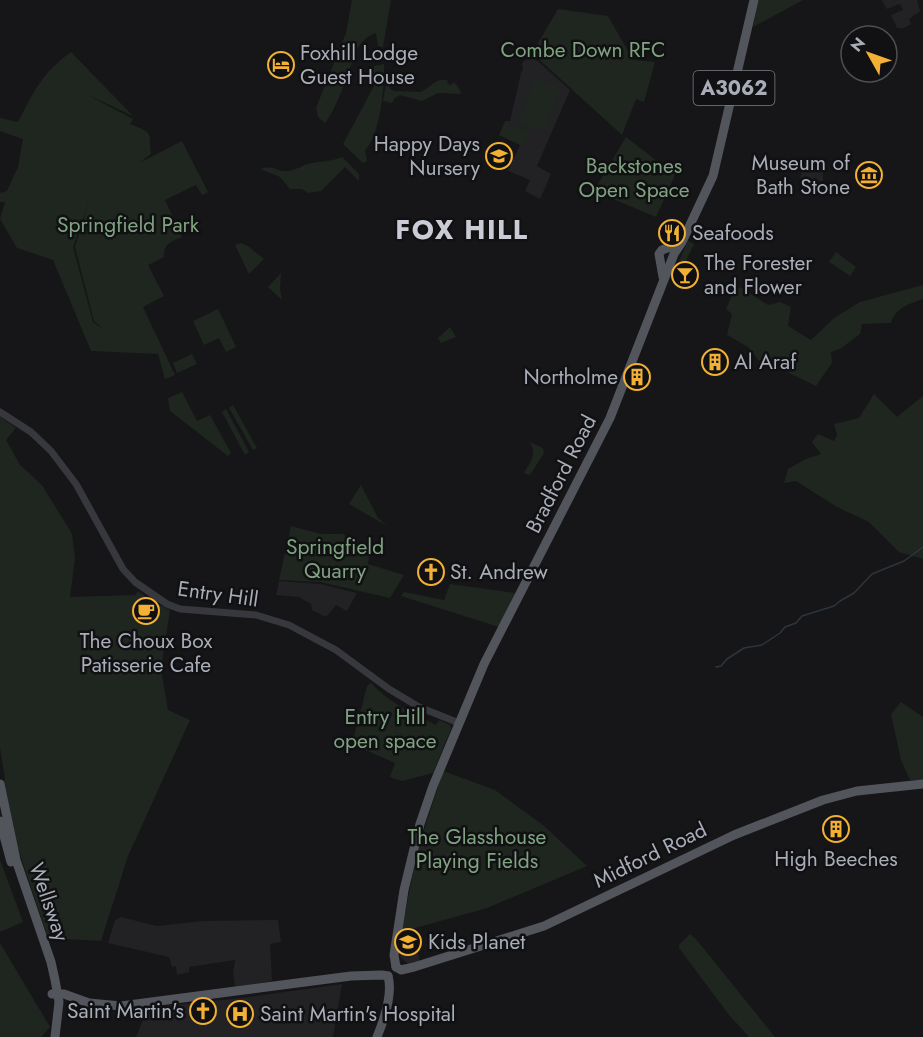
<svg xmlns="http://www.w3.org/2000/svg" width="923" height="1037" viewBox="0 0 923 1037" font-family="Jost,sans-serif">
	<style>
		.built { fill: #222225 }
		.green { fill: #1e261f; fill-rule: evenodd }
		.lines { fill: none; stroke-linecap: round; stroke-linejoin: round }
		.stream { stroke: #2c353c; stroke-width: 1.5 }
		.minor { stroke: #37383d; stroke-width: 7 }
		.major { stroke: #53555c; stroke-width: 9 }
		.labels { text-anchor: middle; stroke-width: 5; stroke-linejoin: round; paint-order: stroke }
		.shield { fill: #111113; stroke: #7b7e86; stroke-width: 1.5 }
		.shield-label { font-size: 20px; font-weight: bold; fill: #a8adb8 }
		.park-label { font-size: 21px; fill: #7fa381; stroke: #111113 }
		.poi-label { font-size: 21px; fill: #a8adb8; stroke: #111113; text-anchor: start }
		.street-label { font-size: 21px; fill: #a8adb8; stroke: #111113 }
		.district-label { font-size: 27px; font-weight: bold; letter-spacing: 1.5px; fill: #c9ccd4; stroke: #111113 }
	</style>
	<rect width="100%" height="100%" fill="#161618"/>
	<g class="built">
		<path d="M884 0H917L920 11 909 19 911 24 904 28H897L891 15 903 10 900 4 887 9 882 1Z"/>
		<path d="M531 55 570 90 537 166 551 174 540 199 525 191 530 180 508 171 520 145 499 135 505 121H510L521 73 523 69 522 63Z"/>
		<path d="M823 159V181H800L803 161Z"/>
		<path d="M279 581 320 584 357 593 347 611 336 605 326 617 312 610 311 604 299 597 276 595Z"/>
		<path d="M121 917 157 926 204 921 278 920 281 942 270 944 272 981 235 987 233 973 235 960 189 967V972L177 975 176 966 172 967 169 957 108 943 115 920Z"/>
		<path d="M412 929 420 962 409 964 401 958 399 952 402 932Z"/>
		<path d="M342 984 333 1037H136L143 1020 144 1008 242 998Z"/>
	</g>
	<g class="green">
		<path d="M352 0H391L383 47 378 46 376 33C356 40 354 58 348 75 343 88 333 114 325 123L318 117 316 108 346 33Z"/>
		<path d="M757 0H803L753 27Z"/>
		<path d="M558 9 608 16 633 60 655 62 644 102 636 99 622 135 532 53Z"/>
		<path d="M71 52 133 116 84 93 133 119 130 124C155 134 148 131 151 154L139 163 182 141 208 192 202 195 196 185 165 200 182 237C172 241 163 244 164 257L148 265 164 296 143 307 175 375 165 379 158 354 91 351 53 260 17 248 0 219 5 202H0V193L7 191 18 167 23 139 0 131V118L18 122C35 90 41 74 71 52ZM89 202 75 247 94 321 104 330 93 322 73 247Z"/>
		<path d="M384 64C385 84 380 137 365 150L367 161 363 163 343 144 374 86 371 78 374 66Z"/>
		<path d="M388 73 390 89 394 91 420 92C432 87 434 78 448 80L447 83 451 85 454 82 459 88 461 94 438 93 422 101 400 95 395 98 392 103 383 101Z"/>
		<path d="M536 78 562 89 543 132 517 121Z"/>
		<path d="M505 122 529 133 523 146 499 135Z"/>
		<path d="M626 137 675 175 656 217 594 191Z"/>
		<path d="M342 157 359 174V181L345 167 321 191 308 193 302 189H290L280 177 260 169C274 165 273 170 284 171 292 172 300 167 308 164 319 161 331 162 342 157Z"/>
		<path d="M688 241 694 244 685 263 679 261Z"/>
		<path d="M241 243 248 246 264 259 249 274 235 245Z"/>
		<path d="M836 252 856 267 850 276 829 262Z"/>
		<path d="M281 273 280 289 282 300 268 287Z"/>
		<path d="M923 285V299C909 304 895 308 891 323L862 324 860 334 840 349 831 352 832 363 816 386 789 373 778 362 767 358 759 361 748 347 727 335 732 314 726 309 733 293 740 287 768 305 780 302 791 307 788 326 811 340 834 318 860 302Z"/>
		<path d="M218 309 236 347 226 352 219 338 204 345 193 321Z"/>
		<path d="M450 327 456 337 441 343 438 338Z"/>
		<path d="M192 354 197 364 177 373 173 363Z"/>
		<path d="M182 392 197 421 210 415 231 453 228 456 170 411 168 398Z"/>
		<path d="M874 394 897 417 923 396V559L899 552 869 522 837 507 796 481 784 483 788 469 806 459 821 454 812 442 818 434 834 441 837 435 834 424 859 418Z"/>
		<path d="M233 405 257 448 253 450 229 408Z"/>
		<path d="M226 409 249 452 245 455 222 412Z"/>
		<path d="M0 417 16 428 6 440 20 465 42 485 72 534 75 558 70 597 135 595 138 591 152 601 170 610 161 669 168 710 190 720 128 856 101 941 48 938 15 839 3 781 5 779 0 748Z"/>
		<path d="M529 442 543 448 544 453 530 475 524 473C530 463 538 453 529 442Z"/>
		<path d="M361 485 378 518 387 526 349 504Z"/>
		<path d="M291 526 321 534H343L370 551 368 564 404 575 390 598 320 582 279 580Z"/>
		<path d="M450 584 515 593 499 627 401 596 404 592 444 600Z"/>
		<path d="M371 683C389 703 413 713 436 725L439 720 450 725 451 729 433 773 402 781 390 777 395 763 352 744 367 686Z"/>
		<path d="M901 702 923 717V780H910L901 760 891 714Z"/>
		<path d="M443 771 495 790 544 826 587 866 487 908 401 932 418 849Z"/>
		<path d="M0 860 23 922 0 932Z"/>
		<path d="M690 934 696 939 775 1037H749L729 1015 679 948V945Z"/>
		<path d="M0 943 50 1027 41 1037H0Z"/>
	</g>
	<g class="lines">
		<path class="stream" d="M716 667 721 666 727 659 744 648 762 645 780 633 785 627 796 623 802 616 834 606 840 601 854 593 872 574 904 561 923 547"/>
		<path class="minor" d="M0 412 31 432 51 451 76 484 123 569 135 582 167 604 180 609 256 615 289 625 336 650 389 689 419 707 459 723"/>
		<g class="major">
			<path d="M663 277 659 254 662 250 678 244"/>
			<path d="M0 784 16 860 51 962 55 980 59 1002 55 1037"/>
			<path d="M0 821 11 862"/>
			<path d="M396 967 394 955 404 890 420 824 433 786 484 664 610 418 674 254 682 242 713 176 754 0"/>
			<path d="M396 967 401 970 414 967 544 926 734 835 823 800 857 791 923 784"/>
			<path d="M52 994H64L89 1003 121 1006 351 976 382 975 388 976"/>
			<path d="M377 1037C384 1020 393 994 388 976"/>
		</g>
	</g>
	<defs>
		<symbol id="hotel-ring" viewBox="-11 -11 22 22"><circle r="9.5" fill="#111113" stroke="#f2b134" stroke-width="1.5"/><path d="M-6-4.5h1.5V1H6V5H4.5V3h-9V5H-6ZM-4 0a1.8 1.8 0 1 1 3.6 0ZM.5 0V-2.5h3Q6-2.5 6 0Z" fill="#f2b134"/></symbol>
		<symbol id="school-ring" viewBox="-11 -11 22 22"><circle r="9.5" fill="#111113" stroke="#f2b134" stroke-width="1.5"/><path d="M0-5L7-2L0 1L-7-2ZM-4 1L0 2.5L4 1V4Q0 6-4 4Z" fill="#f2b134"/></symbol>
		<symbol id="museum-ring" viewBox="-11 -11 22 22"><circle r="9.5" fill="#111113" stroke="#f2b134" stroke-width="1.5"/><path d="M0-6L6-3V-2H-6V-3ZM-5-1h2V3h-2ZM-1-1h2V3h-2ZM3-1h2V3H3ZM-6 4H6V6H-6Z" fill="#f2b134"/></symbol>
		<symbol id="restaurant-ring" viewBox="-11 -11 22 22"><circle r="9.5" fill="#111113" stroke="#f2b134" stroke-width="1.5"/><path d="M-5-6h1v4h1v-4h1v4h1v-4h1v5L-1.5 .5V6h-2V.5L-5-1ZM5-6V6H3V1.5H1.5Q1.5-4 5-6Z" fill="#f2b134"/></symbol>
		<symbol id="bar-ring" viewBox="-11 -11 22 22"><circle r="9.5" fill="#111113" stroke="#f2b134" stroke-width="1.5"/><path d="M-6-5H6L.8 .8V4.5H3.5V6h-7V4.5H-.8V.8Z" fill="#f2b134"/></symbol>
		<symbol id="building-ring" viewBox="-11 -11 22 22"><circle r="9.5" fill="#111113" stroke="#f2b134" stroke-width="1.5"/><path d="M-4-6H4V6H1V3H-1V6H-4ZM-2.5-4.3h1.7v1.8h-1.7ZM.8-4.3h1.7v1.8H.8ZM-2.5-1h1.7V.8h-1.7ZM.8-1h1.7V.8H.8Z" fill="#f2b134"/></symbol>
		<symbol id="church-ring" viewBox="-11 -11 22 22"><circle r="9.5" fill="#111113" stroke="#f2b134" stroke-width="1.5"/><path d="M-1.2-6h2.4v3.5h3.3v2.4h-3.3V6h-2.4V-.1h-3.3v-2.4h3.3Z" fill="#f2b134"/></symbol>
		<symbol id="cafe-ring" viewBox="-11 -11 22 22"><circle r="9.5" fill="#111113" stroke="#f2b134" stroke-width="1.5"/><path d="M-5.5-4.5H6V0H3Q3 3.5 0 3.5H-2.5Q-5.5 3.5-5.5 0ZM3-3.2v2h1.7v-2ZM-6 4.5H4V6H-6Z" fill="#f2b134"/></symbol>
		<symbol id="hospital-ring" viewBox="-11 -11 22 22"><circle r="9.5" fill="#111113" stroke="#f2b134" stroke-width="1.5"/><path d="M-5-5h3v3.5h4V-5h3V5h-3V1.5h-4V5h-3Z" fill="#f2b134"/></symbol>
	</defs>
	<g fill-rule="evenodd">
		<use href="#hotel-ring" x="266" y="50" width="30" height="30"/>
		<use href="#school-ring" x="484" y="141" width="30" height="30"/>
		<use href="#museum-ring" x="854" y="160" width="30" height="30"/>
		<use href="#restaurant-ring" x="657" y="218" width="30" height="30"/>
		<use href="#bar-ring" x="670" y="260" width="30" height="30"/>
		<use href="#building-ring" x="700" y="347" width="30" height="30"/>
		<use href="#building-ring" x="622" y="362" width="30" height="30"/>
		<use href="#church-ring" x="416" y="557" width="30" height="30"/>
		<use href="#cafe-ring" x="131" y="596" width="30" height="30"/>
		<use href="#building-ring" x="821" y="814" width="30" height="30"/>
		<use href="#school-ring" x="393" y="927" width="30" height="30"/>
		<use href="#church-ring" x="188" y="996" width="30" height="30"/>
		<use href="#hospital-ring" x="225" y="999" width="30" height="30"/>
	</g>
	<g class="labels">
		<rect class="shield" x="693.5" y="71" width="81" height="34" rx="4.5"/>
		<g class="shield-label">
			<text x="734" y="95">A3062</text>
		</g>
		<g class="park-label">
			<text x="583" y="57">Combe Down RFC</text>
			<text x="634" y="173">Backstones<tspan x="634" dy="24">Open Space</tspan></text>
			<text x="128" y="232">Springfield Park</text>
			<text x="335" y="554">Springfield<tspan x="335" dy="24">Quarry</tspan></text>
			<text x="385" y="724">Entry Hill<tspan x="385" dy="24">open space</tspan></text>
			<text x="477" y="844">The Glasshouse<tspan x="477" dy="24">Playing Fields</tspan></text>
		</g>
		<g class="poi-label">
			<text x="300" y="60">Foxhill Lodge<tspan x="300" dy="24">Guest House</tspan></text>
			<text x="480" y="151" text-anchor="end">Happy Days<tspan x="480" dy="24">Nursery</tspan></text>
			<text x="850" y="170" text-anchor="end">Museum of<tspan x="850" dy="24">Bath Stone</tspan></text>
			<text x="692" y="240">Seafoods</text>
			<text x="704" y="270">The Forester<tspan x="704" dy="24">and Flower</tspan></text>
			<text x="734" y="369">Al Araf</text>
			<text x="618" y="384" text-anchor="end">Northolme</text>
			<text x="450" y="579">St. Andrew</text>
			<text x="146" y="648" text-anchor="middle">The Choux Box<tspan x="146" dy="24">Patisserie Cafe</tspan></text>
			<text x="836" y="866" text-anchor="middle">High Beeches</text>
			<text x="428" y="949">Kids Planet</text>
			<text x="184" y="1018" text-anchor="end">Saint Martin's</text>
			<text x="260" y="1021">Saint Martin's Hospital</text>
		</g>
		<g class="street-label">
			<text transform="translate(561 474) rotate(-63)" y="7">Bradford Road</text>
			<text transform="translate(218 594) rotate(8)" y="7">Entry Hill</text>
			<text transform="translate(650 855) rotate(-26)" y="7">Midford Road</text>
			<text transform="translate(49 902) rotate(71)" y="7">Wellsway</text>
		</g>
		<g class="district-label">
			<text x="462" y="239">FOX HILL</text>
		</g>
	</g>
	<g transform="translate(869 54) rotate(310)"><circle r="28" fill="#111113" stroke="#4d4f55" stroke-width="1.5"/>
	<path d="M0-4.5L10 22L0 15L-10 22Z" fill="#f2b134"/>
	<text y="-9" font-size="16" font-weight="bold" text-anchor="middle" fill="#a8adb8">N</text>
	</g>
</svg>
